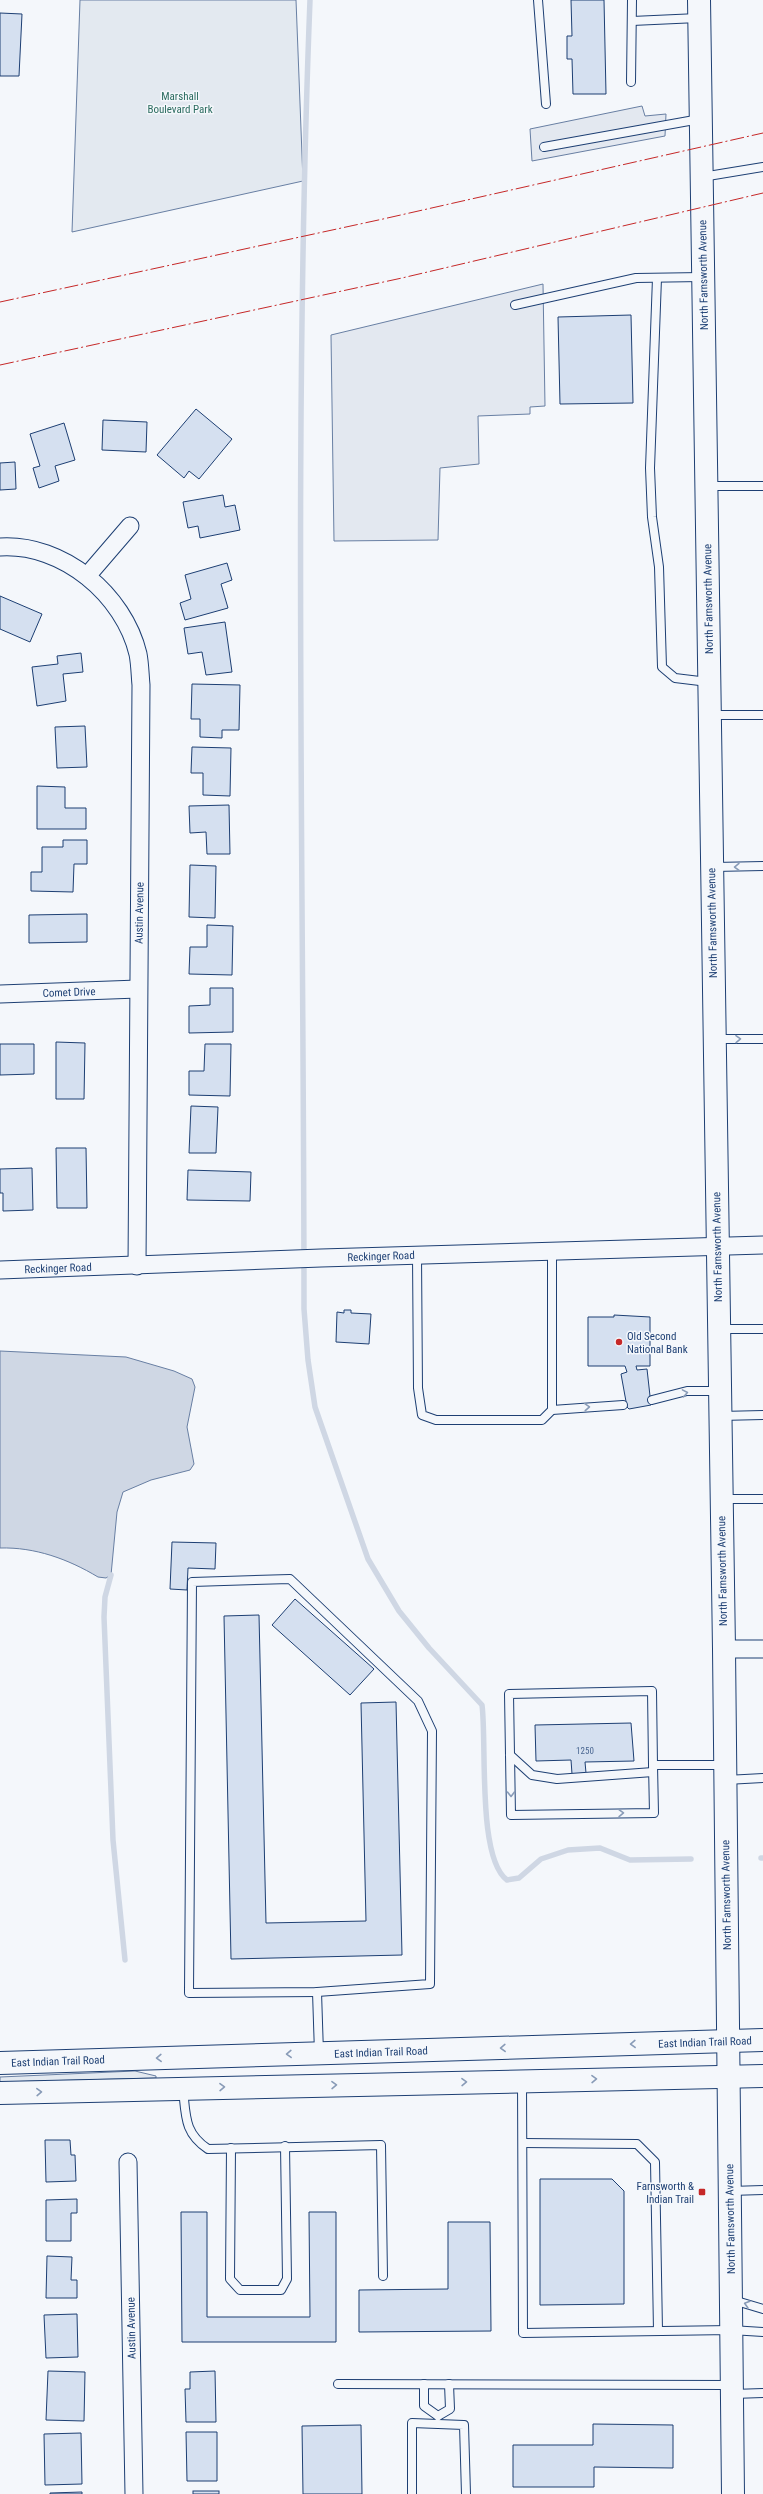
<svg xmlns="http://www.w3.org/2000/svg" width="763" height="2494" viewBox="0 0 763 2494" font-family="'Roboto Condensed',sans-serif">
	<style>
		.green { fill: #e3e9f0; stroke: #687fa3 }
		.parking { fill: #e3e8f0; stroke: #687fa3 }
		.water { fill: #cfd7e4; stroke: #687fa3 }
		.lines { fill: none; stroke-linecap: round; stroke-linejoin: round }
		.stream { stroke: #cfd7e4; stroke-width: 5.5 }
		.building { fill: #d5e0f0; stroke: #1d3f73 }
		.lane-casing { stroke: #1d3f73; stroke-width: 10 }
		.street-casing { stroke: #1d3f73; stroke-width: 19 }
		.secondary-casing { stroke: #1d3f73; stroke-width: 24 }
		.lane { stroke: #f4f7fb; stroke-width: 8 }
		.street { stroke: #f4f7fb; stroke-width: 17 }
		.secondary { stroke: #f4f7fb; stroke-width: 22 }
		.power { stroke: #c62828; stroke-width: 1; stroke-dasharray: 14 3 2 3; stroke-linecap: butt }
		.oneway { stroke: #889bb7 }
		.poi-dot { fill: #c62828; stroke: #f4f7fb; stroke-width: 1.5 }
		.labels { text-anchor: middle; stroke-width: 3; stroke-linejoin: round; paint-order: stroke }
		.number-label { font-size: 9px; fill: #4b6792 }
		.park-label { font-size: 11px; fill: #2c6c60; stroke: #f4f7fb }
		.street-label { font-size: 11px; fill: #1d3f73; stroke: #f4f7fb }
		.poi-label { font-size: 11px; fill: #1d3f73; stroke: #f4f7fb; text-anchor: start }
	</style>
	<rect width="100%" height="100%" fill="#f4f7fb"/>
	<g class="green">
		<path d="M80 0H296L303 181 72 232Z"/>
		<path d="M135 2071 156 2076V2078L0 2082V2077Z"/>
	</g>
	<g class="parking">
		<path d="M642 106 645 116 666 114 665 136 532 161 530 129Z"/>
		<path d="M543 284 545 406 530 407V414L478 416 479 464 440 468 438 540 334 541 331 335Z"/>
	</g>
	<path class="water" d="M0 1351 126 1357 174 1371 192 1379 195 1387 187 1427 194 1464 190 1470 151 1480 123 1492 117 1512 111 1575 106 1578 98 1577C68 1559 35 1547 0 1548Z"/>
	<g class="lines">
		<g class="stream">
			<path d="M310 0C293 436 304 873 304 1309L308 1360 315 1407 368 1559 399 1611 429 1648 482 1705C487 1743 477 1858 507 1880L519 1878 541 1859 568 1850 600 1848 630 1860 691 1859"/>
			<path d="M111 1575 105 1597 104 1617 113 1840 125 1960"/>
			<path d="M761 1858H763"/>
		</g>
	</g>
	<g class="building">
		<path d="M571 0H604L606 94H573L572 59H567V36H572Z"/>
		<path d="M0 13 22 14 19 76H0Z"/>
		<path d="M631 315 633 403 560 404 558 317Z"/>
		<path d="M196 409 232 439 199 479 189 471 184 478 157 455Z"/>
		<path d="M103 420 147 422 146 452 102 450Z"/>
		<path d="M64 423 75 460 55 466 59 481 39 488 33 468 40 466 30 434Z"/>
		<path d="M15 462 16 489 0 490V463Z"/>
		<path d="M223 495 225 507 235 505 240 530 200 538 198 526 188 528 183 502Z"/>
		<path d="M227 563 232 580 221 584 228 608 185 620 180 603 191 599 185 575Z"/>
		<path d="M0 596 42 614 30 642 0 629Z"/>
		<path d="M225 622 232 672 206 675 202 652 188 654 184 628Z"/>
		<path d="M81 653 83 672 63 674 66 701 37 706 32 667 58 664 57 656Z"/>
		<path d="M192 684 240 685 239 730H222V738L200 737V719H191Z"/>
		<path d="M85 726 87 767 57 768 55 727Z"/>
		<path d="M192 747 231 748 230 796 203 795V773H191Z"/>
		<path d="M37 786 65 787V808H86V829H37Z"/>
		<path d="M229 805 230 854H207L206 832 190 833 189 806Z"/>
		<path d="M63 840H87V864H74L73 892 31 891V872H42V847H63Z"/>
		<path d="M190 865 216 866 215 918 189 917Z"/>
		<path d="M87 914V942L29 943V915Z"/>
		<path d="M207 925 233 926 232 975 189 974 190 947H207Z"/>
		<path d="M210 988H233V1032L189 1033V1006L210 1005Z"/>
		<path d="M56 1042 85 1043 84 1099H56Z"/>
		<path d="M0 1044H34V1074L0 1075Z"/>
		<path d="M205 1044H231L230 1096 189 1095V1071H204Z"/>
		<path d="M191 1106 218 1107 216 1153H189Z"/>
		<path d="M56 1148H86L87 1208H57Z"/>
		<path d="M32 1168 33 1210 3 1211V1193H0V1169Z"/>
		<path d="M188 1170 251 1172 250 1201 187 1200Z"/>
		<path d="M344 1310H351V1313L371 1314 369 1344 336 1342 337 1312 344 1313Z"/>
		<path d="M614 1315 650 1317V1366H636L637 1370 647 1369 651 1405 629 1409 627 1407 621 1374 627 1372 625 1366H588V1317H614Z"/>
		<path d="M172 1542 216 1543 215 1569 188 1568 187 1590 170 1589Z"/>
		<path d="M295 1599 374 1669 350 1695 272 1625Z"/>
		<path d="M259 1615 266 1923 366 1921 361 1703 396 1702 402 1955 231 1959 224 1616Z"/>
		<path d="M631 1723 634 1761 585 1762 586 1773 572 1774 571 1760 536 1761 535 1725Z"/>
		<path d="M45 2140H70L71 2155H75L76 2181 46 2182Z"/>
		<path d="M540 2179H612L624 2191V2304L540 2305Z"/>
		<path d="M77 2199V2213H71V2241H46V2200Z"/>
		<path d="M181 2212H207V2317H310L309 2212H336V2342H182Z"/>
		<path d="M448 2222H490L491 2331 359 2332V2290L448 2289Z"/>
		<path d="M47 2256 72 2257 71 2280H77V2298H46Z"/>
		<path d="M77 2314 78 2357 46 2358 44 2315Z"/>
		<path d="M48 2371 85 2372 84 2421 46 2420Z"/>
		<path d="M215 2371 216 2422H186L185 2389H190V2372Z"/>
		<path d="M593 2424 673 2425V2468L594 2467V2487H513V2445H593Z"/>
		<path d="M361 2425 362 2494H303L302 2426Z"/>
		<path d="M186 2432H217V2481H187Z"/>
		<path d="M81 2433 82 2484 45 2485 44 2434Z"/>
		<rect x="193" y="2491" width="26" height="3"/>
		<path d="M82 2492V2494H50V2493Z"/>
	</g>
	<g class="lines">
		<defs>
			<g id="lane">
				<path d="M538 0 546 104"/>
				<path d="M632 21 698 18"/>
				<path d="M631 82 632 0"/>
				<path d="M544 147 700 119"/>
				<path d="M702 177 763 167"/>
				<path d="M657 278 650 468 652 517 659 567 662 667 675 678 708 682"/>
				<path d="M515 305 636 278 702 277"/>
				<path d="M707 486H763"/>
				<path d="M710 715H763"/>
				<path d="M714 867 763 866"/>
				<path d="M715 1039H763"/>
				<path d="M417 1255 418 1388 422 1415 436 1420H542L552 1410V1251"/>
				<path d="M720 1329H763"/>
				<path d="M652 1400 687 1391H719"/>
				<path d="M552 1410 623 1405"/>
				<path d="M720 1416 763 1415"/>
				<path d="M722 1499H763"/>
				<path d="M290 1579 418 1701 432 1731 430 1984 317 1992 189 1993 192 1582Z"/>
				<path d="M510 1755 532 1775 557 1779 653 1772"/>
				<path d="M653 1765 654 1813 511 1815 509 1694 652 1691 653 1765H724"/>
				<path d="M726 1780 763 1778"/>
				<path d="M317 1992 319 2053"/>
				<path d="M522 2081 523 2333 731 2330 763 2332"/>
				<path d="M183 2089C186 2116 184 2133 208 2149L381 2145 383 2276"/>
				<path d="M523 2143 637 2144 655 2162 658 2331"/>
				<path d="M231 2148 230 2279 240 2290H281L287 2279 285 2146"/>
				<path d="M730 2191 763 2190"/>
				<path d="M733 2300 763 2309"/>
				<path d="M338 2384 731 2385"/>
				<path d="M424 2384V2406L438 2416"/>
				<path d="M733 2394 763 2393"/>
				<path d="M438 2416 450 2409 449 2384"/>
				<path d="M412 2494V2423L464 2425 466 2494"/>
			</g>
			<g id="street">
				<path d="M0 547C63 543 124 595 138 654 140 664 140 675 141 685L137 1266"/>
				<path d="M87 576 130 526"/>
				<path d="M0 994 138 989"/>
				<path d="M0 1270 321 1258 763 1245"/>
				<path d="M724 1649H763"/>
				<path d="M128 2162 134 2494"/>
			</g>
			<g id="secondary">
				<path d="M699 0 724 1649 733 2494"/>
				<path d="M0 2063 763 2040"/>
				<path d="M0 2093 763 2076"/>
			</g>
		</defs>
		<use href="#lane" class="lane-casing"/>
		<use href="#street" class="street-casing"/>
		<use href="#secondary" class="secondary-casing"/>
		<use href="#lane" class="lane"/>
		<use href="#street" class="street"/>
		<use href="#secondary" class="secondary"/>
		<g class="power">
			<path d="M0 302 383 219 763 133"/>
			<path d="M0 365 402 278 763 193"/>
		</g>
	</g>
	<defs><path id="oneway-chevron" d="M-2-3.5L2.5 0L-2 3.5" fill="none" stroke-width="1.6" stroke-linecap="round" stroke-linejoin="round"/></defs>
	<g class="oneway">
		<use href="#oneway-chevron" transform="translate(737 867) rotate(179)"/>
		<use href="#oneway-chevron" transform="translate(738 1039) rotate(-1)"/>
		<use href="#oneway-chevron" transform="translate(685 1393) rotate(-10)"/>
		<use href="#oneway-chevron" transform="translate(587 1407) rotate(-4)"/>
		<use href="#oneway-chevron" transform="translate(511 1794) rotate(89)"/>
		<use href="#oneway-chevron" transform="translate(621 1813) rotate(-1)"/>
		<use href="#oneway-chevron" transform="translate(633 2044) rotate(178)"/>
		<use href="#oneway-chevron" transform="translate(503 2048) rotate(178)"/>
		<use href="#oneway-chevron" transform="translate(289 2054) rotate(178)"/>
		<use href="#oneway-chevron" transform="translate(159 2058) rotate(178)"/>
		<use href="#oneway-chevron" transform="translate(594 2079) rotate(-1)"/>
		<use href="#oneway-chevron" transform="translate(464 2082) rotate(-1)"/>
		<use href="#oneway-chevron" transform="translate(334 2085) rotate(-1)"/>
		<use href="#oneway-chevron" transform="translate(222 2087) rotate(-1)"/>
		<use href="#oneway-chevron" transform="translate(39 2092) rotate(-2)"/>
		<use href="#oneway-chevron" transform="translate(747 2304) rotate(-164)"/>
	</g>
	<g class="poi-dot">
		<circle cx="619" cy="1342" r="4"/>
		<rect x="698" y="2188" width="8" height="8" rx="2"/>
	</g>
	<g class="labels">
		<g class="number-label">
			<text x="585" y="1754">1250</text>
		</g>
		<g class="park-label">
			<text x="180" y="100">Marshall<tspan x="180" dy="13">Boulevard Park</tspan></text>
		</g>
		<g class="street-label">
			<text transform="translate(703 275) rotate(-91)" y="4">North Farnsworth Avenue</text>
			<text transform="translate(708 599) rotate(-91)" y="4">North Farnsworth Avenue</text>
			<text transform="translate(139 913) rotate(-89)" y="4">Austin Avenue</text>
			<text transform="translate(712 923) rotate(-91)" y="4">North Farnsworth Avenue</text>
			<text transform="translate(69 992) rotate(-2)" y="4">Comet Drive</text>
			<text transform="translate(717 1247) rotate(-91)" y="4">North Farnsworth Avenue</text>
			<text transform="translate(381 1256) rotate(-2)" y="4">Reckinger Road</text>
			<text transform="translate(58 1268) rotate(-2)" y="4">Reckinger Road</text>
			<text transform="translate(722 1571) rotate(-91)" y="4">North Farnsworth Avenue</text>
			<text transform="translate(726 1895) rotate(-91)" y="4">North Farnsworth Avenue</text>
			<text transform="translate(705 2042) rotate(-2)" y="4">East Indian Trail Road</text>
			<text transform="translate(381 2052) rotate(-2)" y="4">East Indian Trail Road</text>
			<text transform="translate(58 2061) rotate(-2)" y="4">East Indian Trail Road</text>
			<text transform="translate(730 2219) rotate(-91)" y="4">North Farnsworth Avenue</text>
			<text transform="translate(131 2328) rotate(-91)" y="4">Austin Avenue</text>
		</g>
		<g class="poi-label">
			<text x="627" y="1340">Old Second<tspan x="627" dy="13">National Bank</tspan></text>
			<text x="694" y="2190" text-anchor="end">Farnsworth &amp;<tspan x="694" dy="13">Indian Trail</tspan></text>
		</g>
	</g>
</svg>
